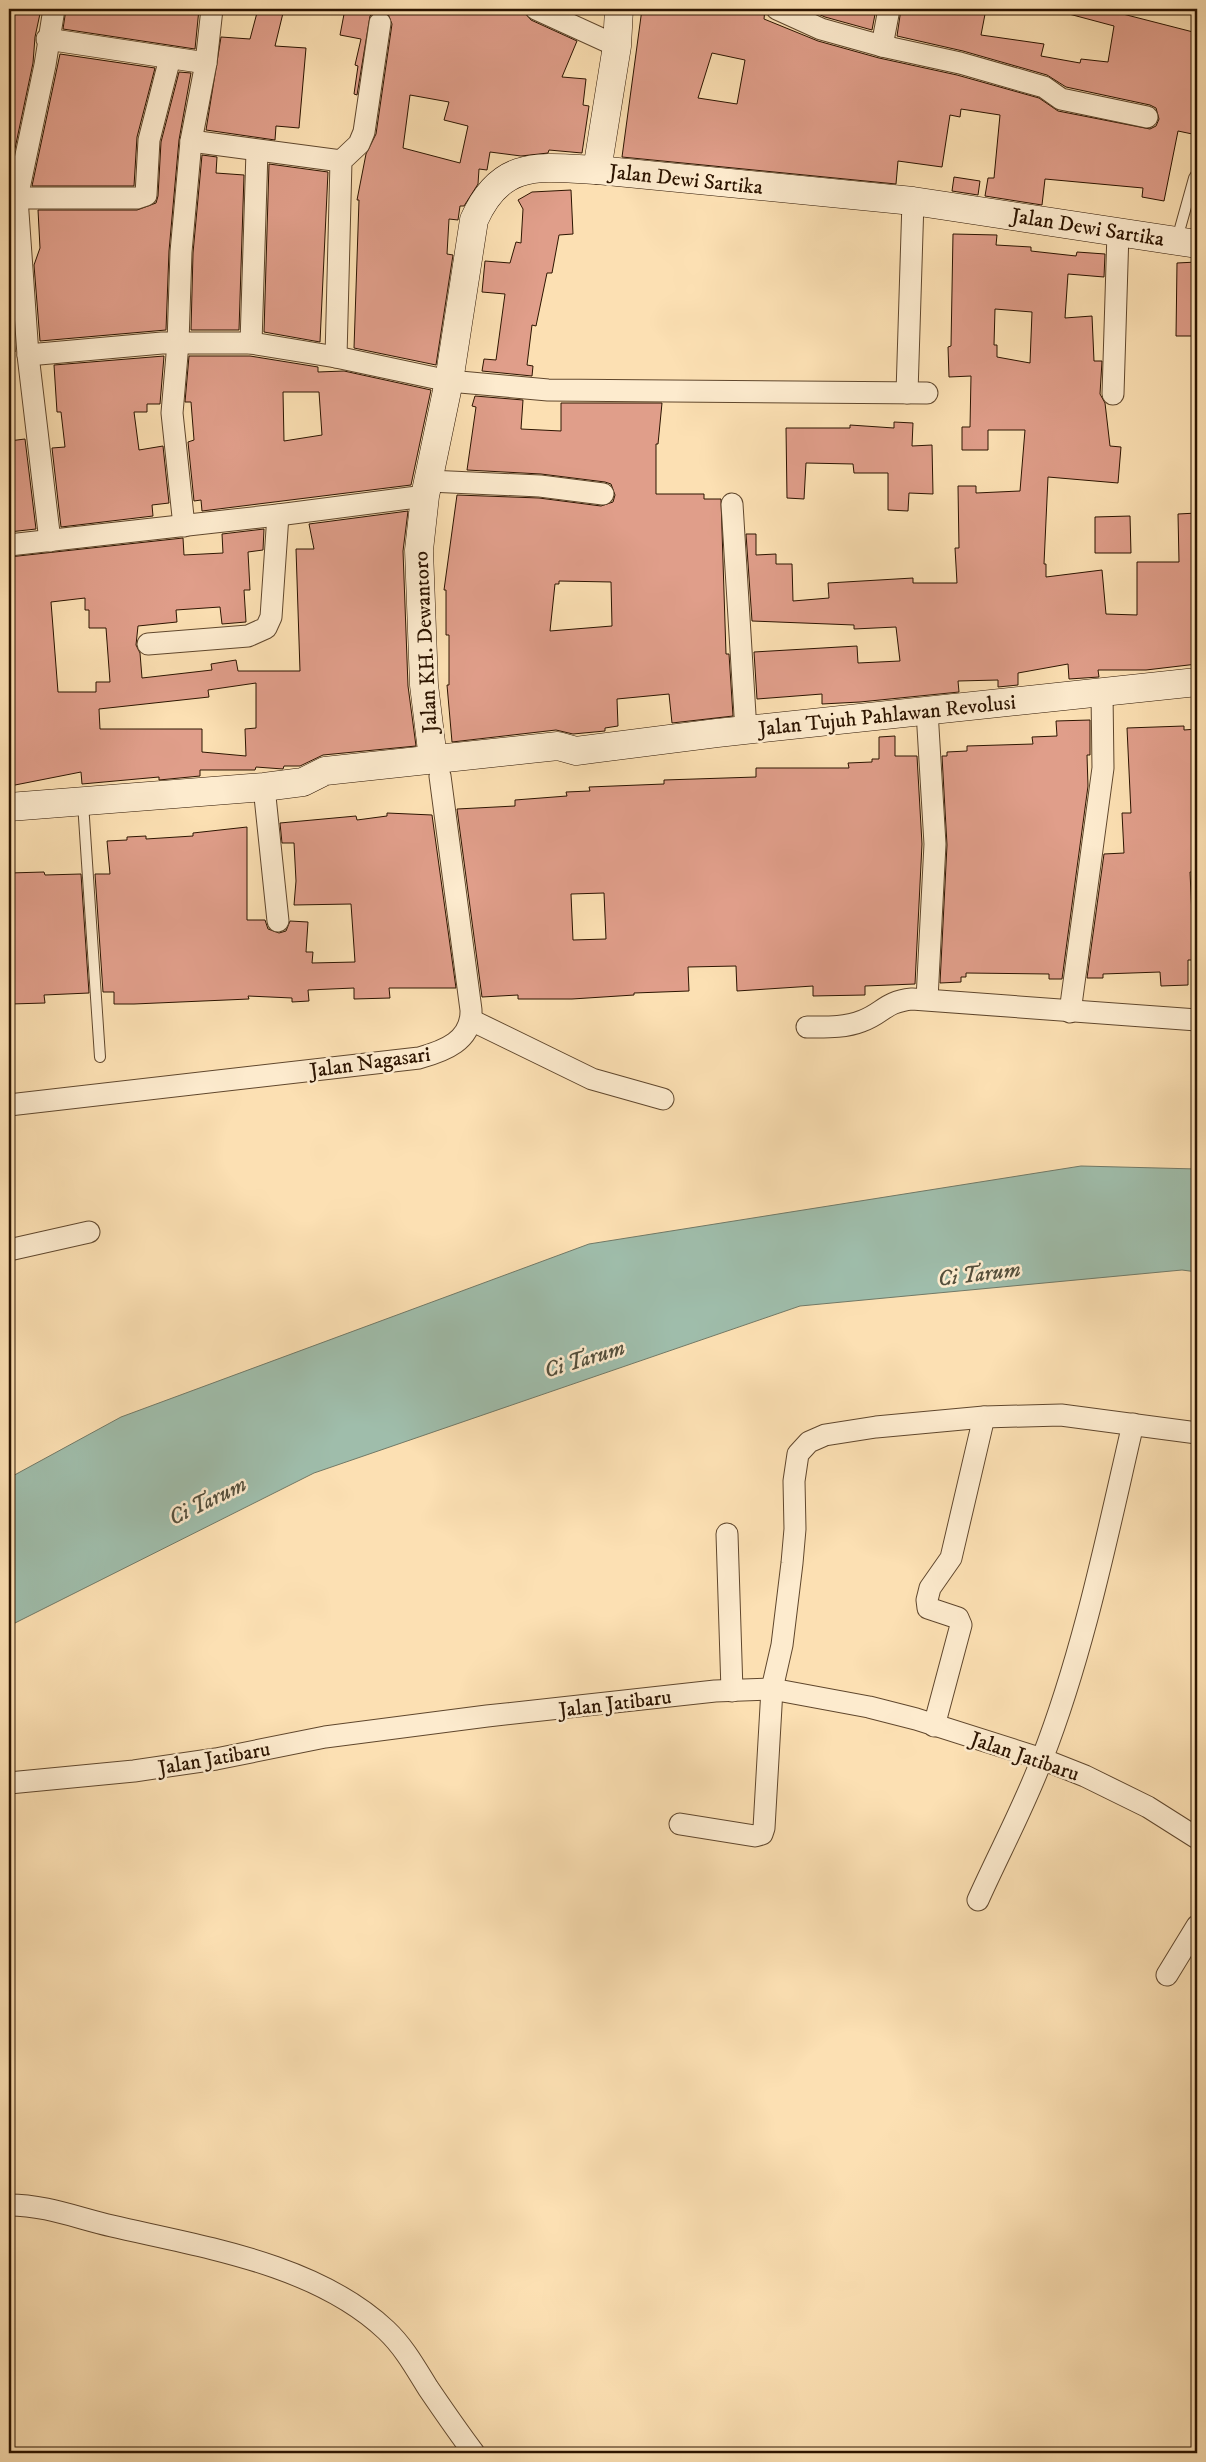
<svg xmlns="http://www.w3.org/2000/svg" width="1206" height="2462" viewBox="0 0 1206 2462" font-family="'IM FELL DW Pica',serif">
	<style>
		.water { fill: #9fbdab; stroke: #717967 }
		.building { fill: #e09e8a; stroke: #2c1400; fill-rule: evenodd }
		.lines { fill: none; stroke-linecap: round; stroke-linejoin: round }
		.lane-casing { stroke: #60472d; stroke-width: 12 }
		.street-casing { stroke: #60472d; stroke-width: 23 }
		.secondary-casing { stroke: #2c1400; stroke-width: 29 }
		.lane { stroke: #fdebce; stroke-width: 10 }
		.street { stroke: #fdebce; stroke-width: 21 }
		.secondary { stroke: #fdebce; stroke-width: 28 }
		.labels { text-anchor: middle; stroke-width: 5; stroke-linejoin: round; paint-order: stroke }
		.street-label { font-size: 21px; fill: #2c1400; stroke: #fdebce }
		.water-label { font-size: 22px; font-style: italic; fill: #544f3c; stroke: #fdebce }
	</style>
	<rect width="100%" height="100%" fill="#fce0b3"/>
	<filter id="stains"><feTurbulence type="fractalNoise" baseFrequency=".004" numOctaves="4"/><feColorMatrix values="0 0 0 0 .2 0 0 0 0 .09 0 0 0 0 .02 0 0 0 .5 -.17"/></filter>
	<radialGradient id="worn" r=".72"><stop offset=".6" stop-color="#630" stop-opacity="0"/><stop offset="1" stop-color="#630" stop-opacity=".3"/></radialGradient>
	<path class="water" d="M1081 1166 1197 1169V1272L1182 1270 800 1306 314 1473 9 1626V1478L121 1417 589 1244Z"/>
	<g class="building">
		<path d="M9 9H41L35 37 33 63 9 177Z"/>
		<path d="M66 9H199L195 49 63 29Z"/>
		<path d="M258 9H284L275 46 306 48 299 128 276 126 275 140 206 130 221 37 250 39Z"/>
		<path d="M345 9H516L524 12 531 20 577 41 562 77 586 79 583 105 589 106 582 153 549 150 548 153 521 156 490 152 487 170 479 169 478 184 464 206H460L458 220 449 219 447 254 453 255 436 365 354 348 359 200H357L366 154 376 134 392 24 388 14 382 11H376L370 16 357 95 354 94 358 66 355 65 361 39 340 35ZM410 95 449 102 444 120 468 126 460 163 403 148Z"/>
		<path d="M642 9H765L764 19 818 41 879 58 957 75 1039 98 1058 111 1150 129 1156 126 1159 119 1156 108 1150 105 1066 87 1047 75 963 51 897 36 901 9H918L941 13 942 9H986L981 35 1044 44 1041 56 1080 63 1081 59 1108 62 1114 26 1069 14 1070 9H1120L1119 13 1197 33V135L1178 131 1164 201 1142 197 1143 188 1045 179 1042 205 985 196 988 178H994L1000 115 961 109 960 117 950 115 942 167 898 161 896 184 622 157ZM712 53 745 60 737 104 698 98Z"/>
		<path d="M807 9H876L872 30 825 17Z"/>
		<path d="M60 54 155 68 137 137 134 186H32Z"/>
		<path d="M179 72 191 73 179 140 169 251 166 330 40 341 34 265 40 248 38 210H137L156 203 158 196 161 142Z"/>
		<path d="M202 155 217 157 216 173 244 175 239 330H191L193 253Z"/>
		<path d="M269 164 328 172 320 342 264 332Z"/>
		<path d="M954 177 980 181 978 195 952 191Z"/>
		<path d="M571 190 573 234 559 235 552 273H547L536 326 532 325 527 365 533 366 532 376 482 371 484 359 496 360 505 294 482 292 485 261 510 263 516 242 521 243 523 209 518 200 532 192Z"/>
		<path d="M953 234 997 235 996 245 1031 247V251L1076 256 1077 252 1105 254 1104 277 1068 274 1065 318 1092 316 1094 361H1102L1100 394 1105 403 1110 446 1121 447 1118 483 1048 477 1044 564H1046V577L1102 570 1106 614 1137 615V562H1179L1178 514 1197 513V664L1146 670H1098L1099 677 1069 679 1068 664 1018 673V685L998 687V680L958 681 959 692 860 702 822 704V694L757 699 754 652 857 646 858 663 900 661 896 627 854 629V625L752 621 746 534H756V555L776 554V564H792L793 601 829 598 828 583 913 578V583H957L955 548H959L958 486H976V493L1020 491 1025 430H988V450H962V427H970L971 376 949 377 948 347 951 346ZM995 309 1032 312 1030 363 997 357V345H994Z"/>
		<path d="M9 260 15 352 9 353Z"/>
		<path d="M1197 262V336H1176L1177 263Z"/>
		<path d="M164 356 160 404H147V412H134L139 450 163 446 169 503 152 505 153 516 61 527 52 448 65 447 61 412H57L54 365Z"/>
		<path d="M189 356H250L318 367V372L344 371 431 390 411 485 202 511 201 500 194 501 188 442 194 440 191 402H185ZM283 392H319L322 435 284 441Z"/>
		<path d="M475 396 523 400 521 429 561 431V403H662L658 444H656V494H704V499H721L726 654H729L733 716 672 723 669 694 617 699 618 726 605 728V731L573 734 556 730 452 742 447 685H449V635H446V590H444L457 495 539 498 601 506 613 502 615 495 611 484 605 482 541 474 467 470 476 407 472 406ZM559 581 611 582 612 626 550 631 555 584H559Z"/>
		<path d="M894 422 913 423 912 446 932 445 933 494 909 493 908 511 888 510V473H854L853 464 806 463 804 499 787 498 786 428H850V425L894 428Z"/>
		<path d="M25 439 36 529 9 532V441Z"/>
		<path d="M408 511 403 551 408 686 416 746 323 755 300 766H284L283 769 256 767 255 770H200V776L159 780V777L82 784 81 772 10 786 9 557 183 538 184 555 223 553 222 534 264 529 263 550 248 552 250 590H244L246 622 222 624 220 607 176 610 177 622 138 626 136 645 140 653 142 678 212 670 211 664 236 660 238 671H300L296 549H314L309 524ZM85 598V610H89V628H106L110 682H96V692H58L51 602ZM256 683V728L245 729 246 756 202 752V729H100L99 709 209 697 208 690Z"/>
		<path d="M1130 516 1131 553H1095V517Z"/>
		<path d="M1090 720V755H1087L1088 786 1062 979H1049V974L966 973V977H961V982L940 983 947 845 942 756H947V752L967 751V746L1033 744 1032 737 1057 736 1056 721Z"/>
		<path d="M1184 726V730L1197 729V872H1190L1194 960H1188V985L1161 986 1160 972 1103 974V978H1087L1104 854 1124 853 1122 813H1131L1127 728Z"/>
		<path d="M895 736V756H917L922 844 915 984 865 986V995L813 996V986L737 991 736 966 688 967 689 991 634 993V995L572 999H518V995L482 997 457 809 515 806V800L567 796 566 792 590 791 589 787 664 784V780L756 777V768H849L848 763 872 762V759H879V737ZM604 893 606 939 573 940 571 894Z"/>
		<path d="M387 813 432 815 456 988H389L390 998 354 999V988L308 990 309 1001 292 1002V998L248 996 249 999 134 1004H114V992H103L95 874H110L107 841 127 840V837L146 836V839L193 836V833L247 827V920H265L268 929 279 933 286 931 290 921 308 922 306 952H313L312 963 355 962 351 904 294 905 296 881 294 843H282L280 823 356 816 357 820 387 816Z"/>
		<path d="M44 872 45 875 81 874 89 993 44 995 45 1003 11 1004 9 873Z"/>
	</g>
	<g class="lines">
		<defs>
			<g id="lane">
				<path d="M1177 239 1194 178 1197 173"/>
				<path d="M83 803 100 1057"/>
			</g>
			<g id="street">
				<path d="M536 9 617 46"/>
				<path d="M777 9 821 29 882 46 960 63 1044 87 1061 99 1147 117"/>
				<path d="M47 39 206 63"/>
				<path d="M882 46 889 9"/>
				<path d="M191 141 341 161"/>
				<path d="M17 198H137L146 195 149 140 170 58"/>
				<path d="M251 343 257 151"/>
				<path d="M28 355 162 343H251L336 357 449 381 548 390 927 393"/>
				<path d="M336 357 341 161 359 144 364 132 380 23"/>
				<path d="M907 393 913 201"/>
				<path d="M1113 394 1118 232"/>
				<path d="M429 481 540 486 603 494"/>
				<path d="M732 504 746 731"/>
				<path d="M184 526 172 413 178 343 181 252 191 141 206 63 212 9"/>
				<path d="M50 541 28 355 17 198 45 65 54 9"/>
				<path d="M9 545 278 515 425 496"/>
				<path d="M148 644 248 636 266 628 271 617 278 515"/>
				<path d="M927 711 935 844 927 999"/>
				<path d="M264 787 278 921"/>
				<path d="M1070 1012 1103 768 1102 693"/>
				<path d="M471 1020 592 1079 663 1099"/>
				<path d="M807 1027C826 1027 844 1028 862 1021 884 1013 884 1002 912 999L1197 1020"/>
				<path d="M9 1105 419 1058C444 1051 472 1041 471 1010L440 776"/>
				<path d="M9 1250 89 1232"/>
				<path d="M727 1534 732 1691"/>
				<path d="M934 1726 961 1625 958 1618 928 1608 927 1600 930 1588 951 1558 984 1417"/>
				<path d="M9 1783 134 1771 216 1759 325 1737 487 1716 715 1691 772 1689 869 1707 916 1719 1042 1759 1085 1776 1148 1807 1197 1838"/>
				<path d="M680 1824 755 1836 762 1834 764 1828 772 1689 782 1645 792 1563 795 1529 794 1481 798 1454 809 1442 825 1435 876 1427 984 1417 1061 1415 1197 1433"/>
				<path d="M978 1900C999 1853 1024 1807 1042 1759 1084 1651 1107 1536 1133 1424"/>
				<path d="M1167 1975 1197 1926"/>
				<path d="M9 2205C46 2205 77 2218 112 2226 203 2247 316 2264 386 2330 404 2347 415 2367 428 2388 443 2410 458 2432 474 2453"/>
			</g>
			<g id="secondary">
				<path d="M597 170 617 46 619 9"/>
				<path d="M433 759 424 685 419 550 425 496 449 381 474 220C501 159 539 167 597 170L913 201 1197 244"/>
				<path d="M9 807 264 787 303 782 325 771 558 746 576 751 717 733 1197 682"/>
			</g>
		</defs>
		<use href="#lane" class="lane-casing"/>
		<use href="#street" class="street-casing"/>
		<use href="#secondary" class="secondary-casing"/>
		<use href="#lane" class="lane"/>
		<use href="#street" class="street"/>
		<use href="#secondary" class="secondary"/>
	</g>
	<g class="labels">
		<g class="street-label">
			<text transform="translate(686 179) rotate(6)" y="7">Jalan Dewi Sartika</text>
			<text transform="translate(1088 227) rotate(9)" y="7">Jalan Dewi Sartika</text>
			<text transform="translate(425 642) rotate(-93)" y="7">Jalan KH. Dewantoro</text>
			<text transform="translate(887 715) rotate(-6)" y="7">Jalan Tujuh Pahlawan Revolusi</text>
			<text transform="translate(370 1062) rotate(-8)" y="7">Jalan Nagasari</text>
			<text transform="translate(615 1703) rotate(-7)" y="7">Jalan Jatibaru</text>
			<text transform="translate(1025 1756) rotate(19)" y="7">Jalan Jatibaru</text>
			<text transform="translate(214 1758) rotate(-10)" y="7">Jalan Jatibaru</text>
		</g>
		<g class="water-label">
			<text transform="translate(979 1273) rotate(-7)" y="8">Ci Tarum</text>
			<text transform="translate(584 1358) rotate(-17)" y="8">Ci Tarum</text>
			<text transform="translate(207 1500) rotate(-26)" y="8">Ci Tarum</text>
		</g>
	</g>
	<rect width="1206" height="2462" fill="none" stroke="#fce0b3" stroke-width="30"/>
	<rect x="10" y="10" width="1186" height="2442" fill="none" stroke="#2c1400" stroke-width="2.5"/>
	<rect x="15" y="15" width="1176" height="2432" fill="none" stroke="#2c1400"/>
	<rect width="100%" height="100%" filter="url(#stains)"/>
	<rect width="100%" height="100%" fill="url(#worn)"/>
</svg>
